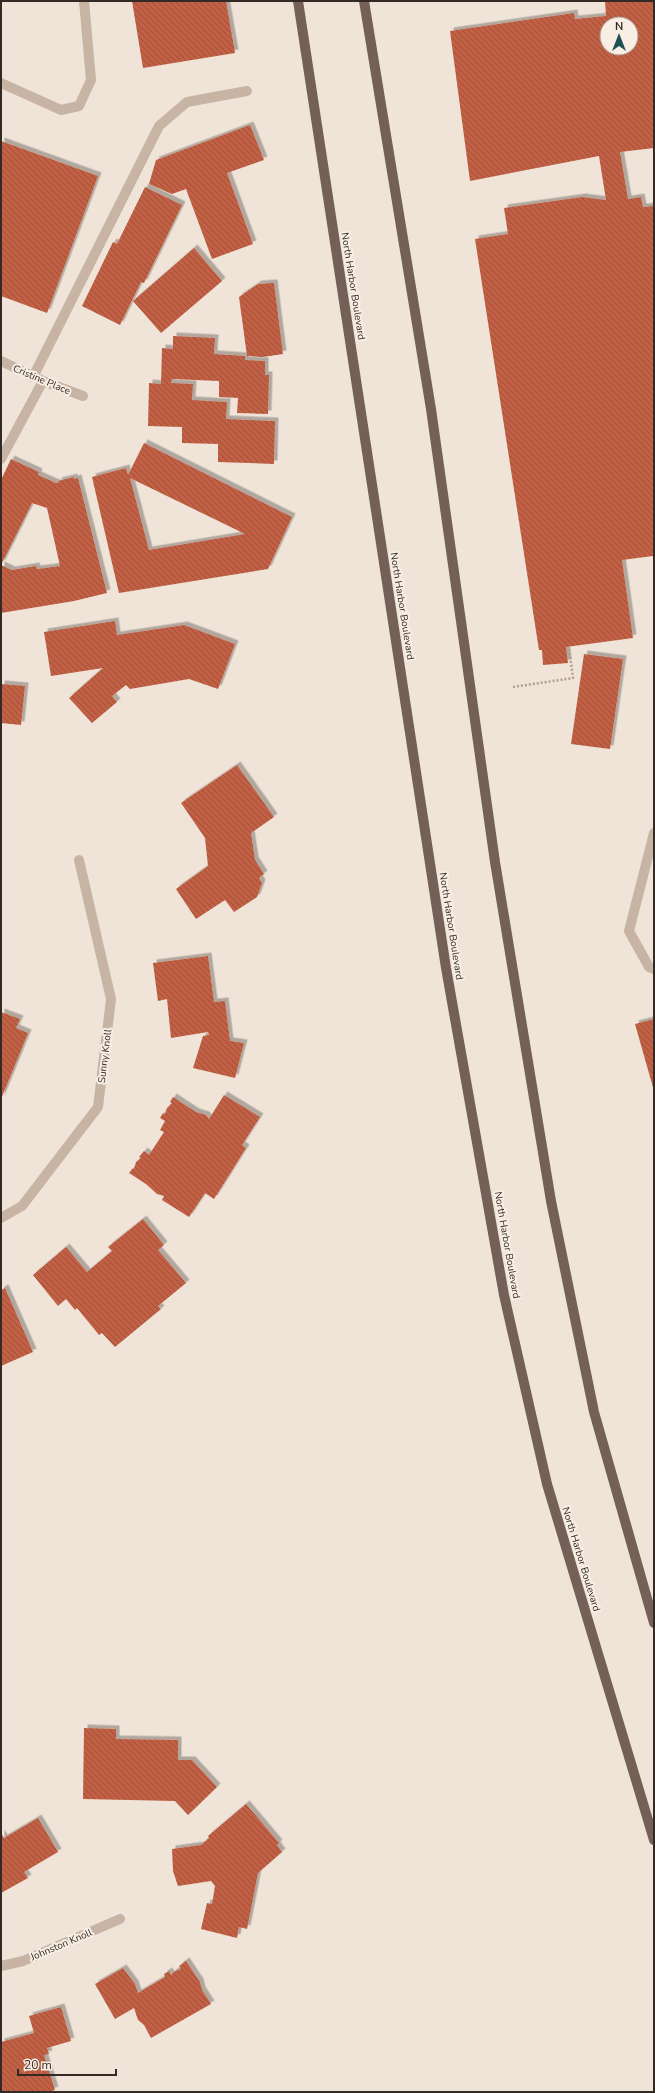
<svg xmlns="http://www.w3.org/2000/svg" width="655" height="2093" viewBox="0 0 655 2093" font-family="'Nunito Sans',sans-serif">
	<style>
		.building { fill: url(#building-back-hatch); fill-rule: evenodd; filter: url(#shadow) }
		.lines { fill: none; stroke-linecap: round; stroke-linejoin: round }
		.path { stroke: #b39e8f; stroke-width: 2.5; stroke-dasharray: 2 2; stroke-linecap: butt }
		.lane { stroke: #c7b4a5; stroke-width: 10 }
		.street { stroke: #c7b4a5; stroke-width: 10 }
		.primary { stroke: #746057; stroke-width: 10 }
		.labels { text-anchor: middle; stroke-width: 4; stroke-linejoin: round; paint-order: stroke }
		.street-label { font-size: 10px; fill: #332a26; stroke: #f8eee4 }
	</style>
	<defs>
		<pattern id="building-back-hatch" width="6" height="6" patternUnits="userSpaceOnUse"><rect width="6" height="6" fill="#c16145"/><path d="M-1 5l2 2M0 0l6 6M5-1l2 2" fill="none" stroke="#9d5039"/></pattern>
		<filter id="shadow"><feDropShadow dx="3.5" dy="-3.5" stdDeviation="0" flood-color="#0004"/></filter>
	</defs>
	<rect width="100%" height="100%" fill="#f0e4d8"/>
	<g class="building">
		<path d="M132 1H226L235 53 143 68Z"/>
		<path d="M605 1H654V148L620 152 628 199 641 197 643 207 654 206V554L653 556 622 560 633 638 566 647 568 663 543 665 542 650H539L475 239 508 234 504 208 582 197 606 200 599 156 470 181 450 31 574 13 575 19 606 16ZM607 24H631V48H607Z"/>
		<path d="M250 125 264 160 227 173 253 244 212 259 186 189 172 194 149 184 156 160Z"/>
		<path d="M1 141 98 176 47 313 1 296Z"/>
		<path d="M145 187 182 205 144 283 141 282 120 325 82 306 113 242 117 244Z"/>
		<path d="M194 248 222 281 161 333 133 301Z"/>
		<path d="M274 283 283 354 263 357 247 356 239 297 258 284Z"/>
		<path d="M173 336 215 338 214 354 245 356V360L265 361V375H269L268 414 237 413 238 398 219 397V381L172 379 171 383 193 384 192 400 227 402 226 419 275 421 274 464 218 462V444L182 443V427L148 426 149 383 161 384 162 348 173 349Z"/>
		<path d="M144 443 292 517 268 569 119 593 92 477 126 468 128 475ZM130 478 245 534 149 550Z"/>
		<path d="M11 459 39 472 38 475 56 483H59L58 481 74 477V479L78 478 107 593 74 601 1 613V565L12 570 36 566 37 569 60 566 47 508 32 503 1 565V480Z"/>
		<path d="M115 621 117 635 184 625 235 644 218 689 189 679 130 689 126 685 112 696 117 702 92 723 69 698 103 668 51 676 44 632Z"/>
		<path d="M584 654 623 659 610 749 571 744Z"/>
		<path d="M1 684 25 686 21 725 1 723Z"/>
		<path d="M237 765 274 817 251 833 255 860 264 874 259 878 262 883 257 897 234 912 225 900 196 919 176 889 208 866 205 838 181 803Z"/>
		<path d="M208 956 214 1002 225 1001 230 1041 244 1043 235 1078 193 1068 203 1036 209 1035 208 1032 171 1038 167 999 158 1001 153 963Z"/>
		<path d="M1 1012 20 1019 16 1028 28 1033 1 1099Z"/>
		<path d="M654 1019V1091L635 1024Z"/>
		<path d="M224 1095 260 1117 242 1145 246 1148 214 1199 205 1193 189 1217 162 1200 164 1196 157 1194 146 1184 129 1173 133 1168 134 1169 136 1162 141 1158 139 1157 144 1151 149 1155 164 1132 160 1130 165 1121 160 1118 163 1113 165 1114 167 1108 172 1103 170 1102 173 1097 196 1112 206 1115 209 1119Z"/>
		<path d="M143 1219 164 1245 158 1250 186 1283 158 1306 161 1309 115 1347 102 1333 99 1335 77 1308 75 1310 66 1299 58 1306 33 1275 66 1247 87 1272 112 1251 108 1247Z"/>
		<path d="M5 1288 33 1352 1 1366V1290Z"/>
		<path d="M84 1728 116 1729V1739L178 1740V1760H192L217 1787 188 1815 175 1801 83 1799Z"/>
		<path d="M246 1804 279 1843 277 1845 282 1852 258 1873 247 1929 239 1927 237 1938 201 1929 207 1903 212 1904 215 1886 211 1881 178 1886 173 1871 172 1849 201 1845 209 1838 208 1836Z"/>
		<path d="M38 1818 58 1852 24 1872 28 1878 1 1893V1833L4 1838Z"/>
		<path d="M186 1961 200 1982 202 1990 211 2004 151 2038 144 2025 138 2020 134 2008 115 2019 95 1984 123 1968 135 1984 138 1993 165 1977 164 1974 169 1971 171 1975 175 1971 181 1969 179 1966Z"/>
		<path d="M61 2007 71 2041 47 2048 49 2054 44 2055 55 2090 49 2092H1V2042L34 2033 29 2016Z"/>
	</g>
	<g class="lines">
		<path class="path" d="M513 687 573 678 569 647"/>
		<g class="lane">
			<path d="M1 83 61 110 79 106 91 80 84 1"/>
			<path d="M33 377 159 126 187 102 247 91"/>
			<path d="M1 459 43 381"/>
			<path d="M654 833 629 931 649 967 654 969"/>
		</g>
		<g class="street">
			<path d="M1 361 43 381 83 396"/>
			<path d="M1 1218 22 1206 98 1107 111 999 79 860"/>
			<path d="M1 1966 23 1961 120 1919"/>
		</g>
		<g class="primary">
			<path d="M298 1 446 968 504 1295 547 1484 654 1840"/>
			<path d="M364 1 431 409 495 862 551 1201 594 1412 654 1623"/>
		</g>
	</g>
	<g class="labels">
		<g class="street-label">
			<text transform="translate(354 286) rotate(81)" y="4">North Harbor Boulevard</text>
			<text transform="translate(42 379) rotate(23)" y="4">Cristine Place</text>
			<text transform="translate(403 606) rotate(81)" y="4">North Harbor Boulevard</text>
			<text transform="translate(452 926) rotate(81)" y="4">North Harbor Boulevard</text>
			<text transform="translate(104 1056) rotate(-83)" y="4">Sunny Knoll</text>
			<text transform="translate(508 1245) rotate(80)" y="4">North Harbor Boulevard</text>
			<text transform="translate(582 1559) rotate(73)" y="4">North Harbor Boulevard</text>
			<text transform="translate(61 1944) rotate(-23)" y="4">Johnston Knoll</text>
		</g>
	</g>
	<rect width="655" height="2093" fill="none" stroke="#332a26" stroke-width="4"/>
	<g transform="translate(619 36)"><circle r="19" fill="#f8eee4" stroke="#a9a098"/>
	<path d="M0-3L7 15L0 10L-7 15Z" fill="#1d5052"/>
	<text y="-6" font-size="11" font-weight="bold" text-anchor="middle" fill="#332a26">N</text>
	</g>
	<path d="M18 2069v6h98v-6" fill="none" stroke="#332a26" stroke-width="2"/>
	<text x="24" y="2069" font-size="12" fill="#332a26" stroke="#f8eee4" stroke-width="3" paint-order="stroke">20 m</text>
</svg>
